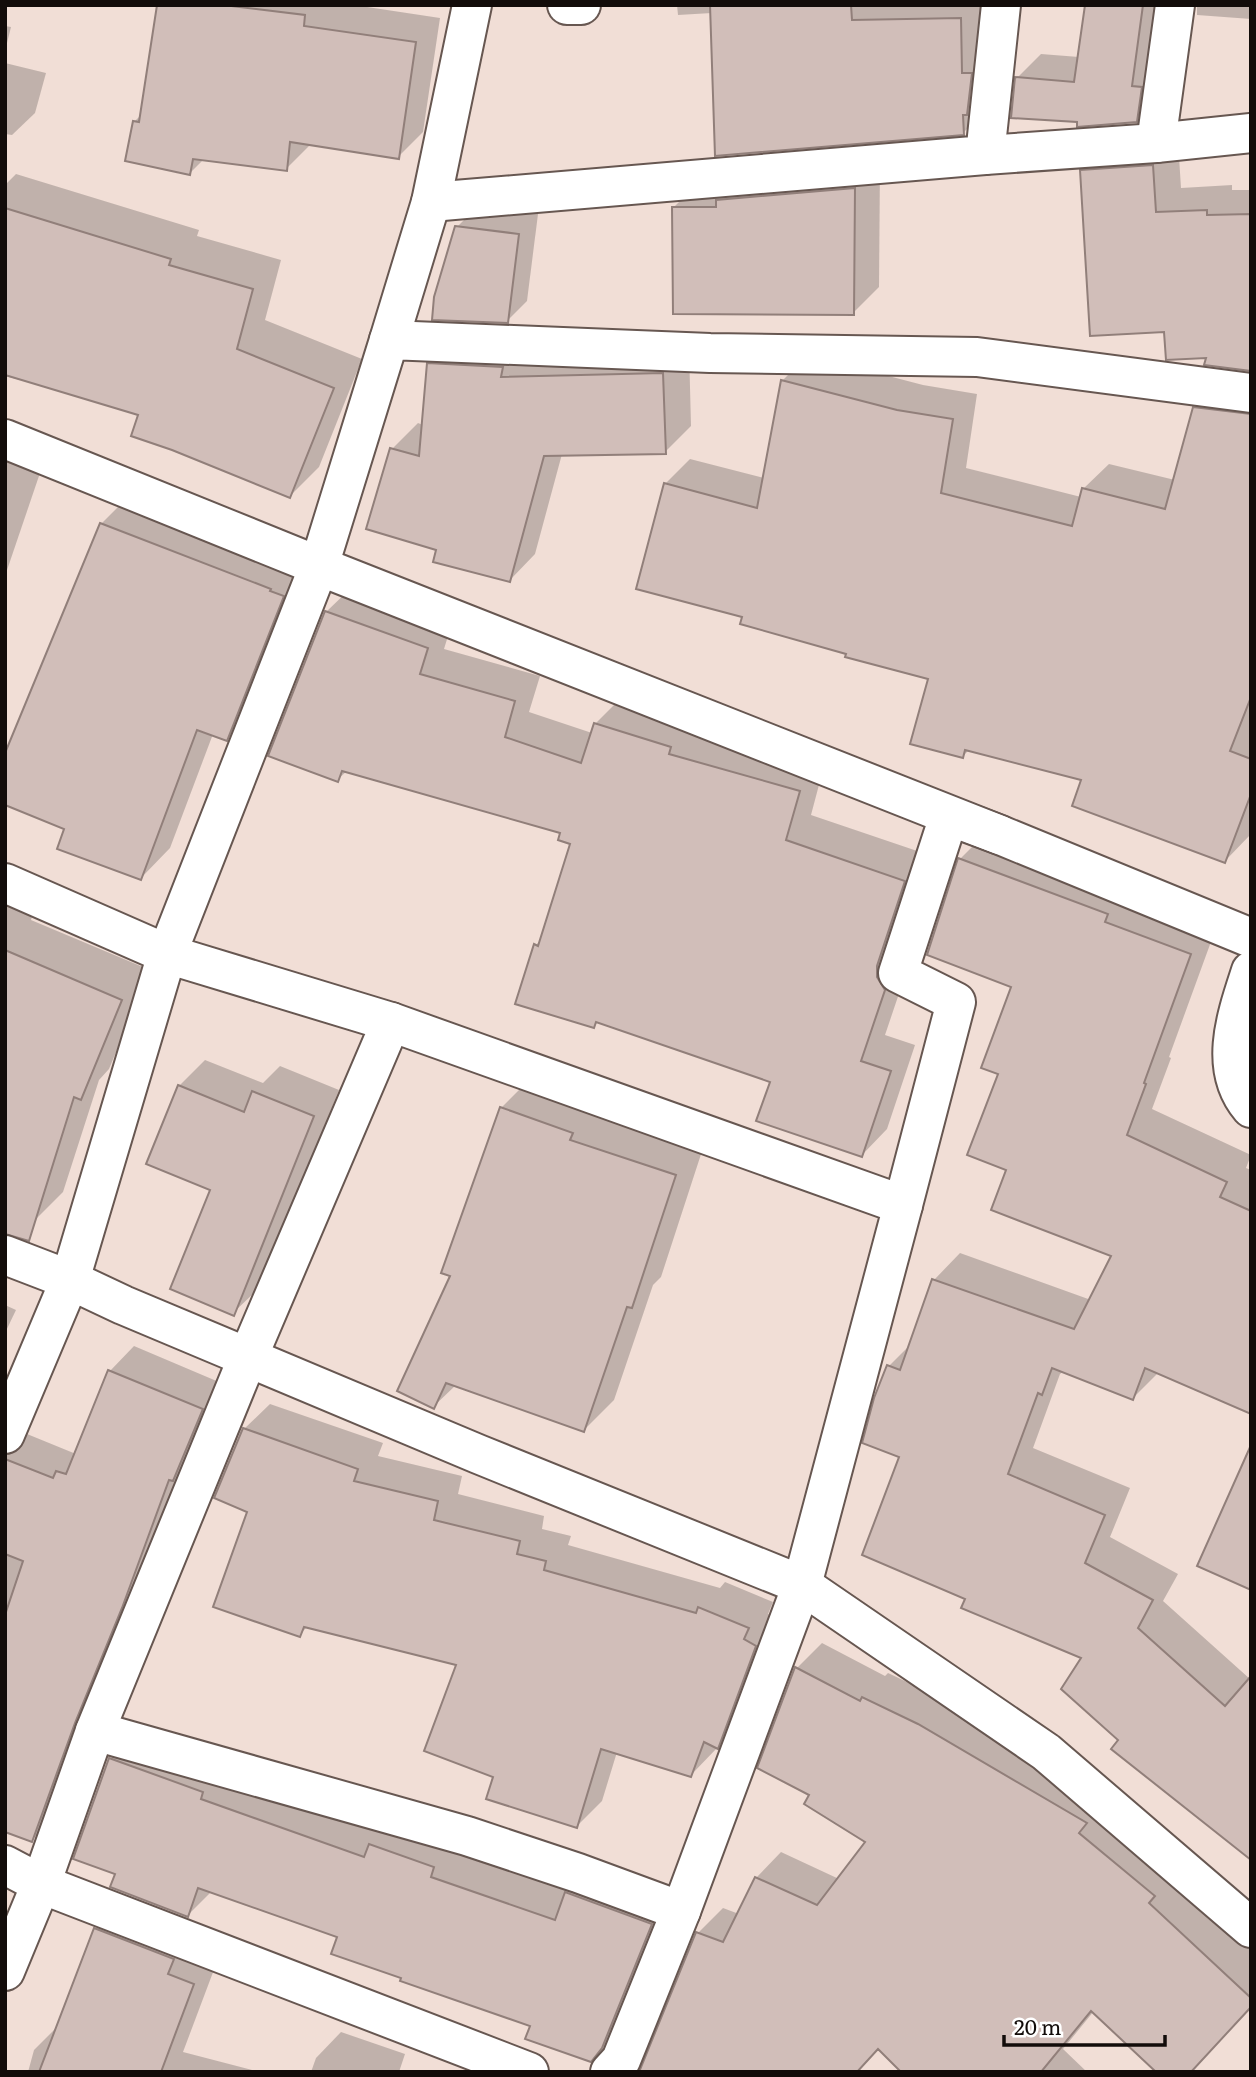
<svg xmlns="http://www.w3.org/2000/svg" width="1256" height="2077" viewBox="0 0 1256 2077" font-family="Literata,serif">
	<style>
		.shadow { fill: #0003 }
		.building { fill: #d1beb9; stroke: #917f7a; stroke-width: 2 }
		.lines { fill: none; stroke-linecap: round; stroke-linejoin: round }
		.street-casing { stroke: #675751; stroke-width: 42 }
		.street { stroke: #fff; stroke-width: 38 }
	</style>
	<rect width="100%" height="100%" fill="#f1ded6"/>
	<g class="shadow">
		<path d="M159 5H354L440 18 423 132 398 157 311 144 286 169 204 159 190 173 134 122 142 114Z"/>
		<path d="M677 5H985L988 108 963 133 712 13 678 15Z"/>
		<path d="M1086 5H1163L1160 97 1136 121 1078 120 1017 78 1041 54 1079 57Z"/>
		<path d="M1197 5H1251V19L1197 15Z"/>
		<path d="M5 26 11 27 5 51Z"/>
		<path d="M5 63 46 73 35 113 12 135 5 134Z"/>
		<path d="M1178 141 1181 188 1232 185V190H1251V369L1209 356 1166 330 1081 171 1107 146Z"/>
		<path d="M880 163 879 287 853 313 673 208 699 182Z"/>
		<path d="M16 174 199 230 197 236 281 260 265 320 362 359 319 467 290 496 140 414 30 380 28 382 5 376V185Z"/>
		<path d="M477 207 538 214 527 301 507 321 457 227Z"/>
		<path d="M455 338 689 348 691 426 665 452 562 454 535 554 510 580 438 549 392 449 418 423 423 425 429 364Z"/>
		<path d="M808 355 923 385 977 394 966 468 1081 497 1083 489 1109 464 1175 480 1194 408 1220 383 1251 387V834L1225 861 1083 778 970 749 963 756 930 678 848 652 744 616 665 484 690 459 764 478 783 380Z"/>
		<path d="M5 460 40 473 5 576Z"/>
		<path d="M131 494 299 559 256 710 226 739 213 734 170 848 141 878 101 524Z"/>
		<path d="M352 587 452 623 444 649 540 676 529 712 592 733 595 724 620 699 824 766 811 815 929 855 909 964 885 1035 915 1045 887 1129 862 1155 772 1081 599 1021 593 1026 536 945 542 939 573 842 562 832 347 771 337 780 326 612Z"/>
		<path d="M986 833 1216 928 1169 1057 1171 1058 1152 1109 1251 1155 1246 1168 1251 1170V1412L1159 1372 1133 1398 1064 1371 1060 1374 1033 1448 1130 1488 1110 1537 1178 1574 1163 1601 1250 1679 1251 1857 1120 1740 1084 1657 967 1598 889 1366 912 1343 934 1280 960 1253 1091 1300 1113 1255 1008 1169 1000 1073 1013 986 960 859Z"/>
		<path d="M5 903 33 913 31 920 150 970 109 1069 99 1080 63 1192 34 1221 5 1212Z"/>
		<path d="M205 1060 263 1083 280 1066 339 1090 259 1288 233 1313 212 1189 179 1086Z"/>
		<path d="M531 1078 704 1145 661 1277 653 1285 614 1400 584 1430 456 1385 434 1406 501 1108Z"/>
		<path d="M5 1305 16 1310 5 1333Z"/>
		<path d="M134 1346 226 1385 56 1816 32 1840 5 1830V1425L76 1454 110 1371Z"/>
		<path d="M270 1404 383 1443 378 1456 462 1476 458 1494 544 1516 542 1529 571 1536 568 1545 720 1588 725 1582 773 1602 768 1614 780 1620 743 1721 691 1775 617 1752 602 1801 577 1826 495 1776 459 1664 308 1626 299 1635 249 1511 244 1429Z"/>
		<path d="M822 1643 885 1676 888 1673 943 1699 1111 1797 1173 1877 1251 1949V2007L1094 2011 1063 2049 1087 2072H904L878 2048 698 1933 723 1908 739 1914 756 1878 781 1852 839 1879 868 1842 812 1794 759 1767 797 1668Z"/>
		<path d="M135 1734 455 1852 569 1891 592 1868 676 1898 616 2035 591 2060 532 2025 403 1977 339 1936 212 1891 188 1915 117 1873 110 1759Z"/>
		<path d="M121 1904 218 1959 183 2052 260 2072H28L34 2050 58 2026 96 1929Z"/>
		<path d="M341 2032 405 2054 399 2072H311L316 2058Z"/>
	</g>
	<g class="building">
		<path d="M157 5H223L305 15 304 26 416 42 399 159 290 142 287 171 193 159 190 175 125 161 133 121 139 122Z"/>
		<path d="M710 5H851L852 20 961 18 962 73H972L967 115H963L964 135 715 156Z"/>
		<path d="M1085 5H1143L1132 86 1142 87 1137 122 1077 127V122L1011 118 1015 77 1074 82Z"/>
		<path d="M1153 165 1156 212 1207 210V215L1251 214V371L1204 365 1206 358 1166 360 1164 332 1090 336 1080 170Z"/>
		<path d="M855 188 854 315 673 314 672 207H716V200Z"/>
		<path d="M5 208 171 259 169 265 253 289 237 349 334 388 290 498 172 450 131 436 138 415 5 375Z"/>
		<path d="M455 226 519 234 508 323 432 320 434 297Z"/>
		<path d="M427 363 503 367 501 377 663 373 666 454 544 456 510 582 433 562 436 550 366 529 390 448 419 456Z"/>
		<path d="M781 380 897 410 953 419 941 493 1072 526 1082 488 1165 509 1193 407 1251 414V697L1230 751 1251 759V794L1225 863 1072 806 1081 780 965 750 963 758 910 744 928 679 845 657 846 654 740 624 742 617 636 589 664 483 757 508Z"/>
		<path d="M100 523 271 589 270 591 284 596 227 741 197 730 141 880 57 849 64 829 5 805V753Z"/>
		<path d="M325 611 428 648 420 674 515 701 505 737 581 763 594 723 671 747 669 754 800 791 786 840 905 881 877 966V977L885 990 861 1061 891 1071 862 1157 756 1121 770 1082 596 1022 594 1028 515 1004 534 944 538 946 570 844 558 840 560 833 342 771 338 782 268 756Z"/>
		<path d="M958 858 1108 914 1105 922 1191 954 1144 1083 1146 1084 1127 1135 1227 1182 1220 1197 1251 1211V1414L1145 1368 1133 1400 1052 1368 1042 1395 1038 1393 1008 1474 1105 1515 1085 1563 1153 1600 1138 1628 1225 1706 1251 1676V1860L1111 1749 1118 1740 1061 1689 1081 1658 961 1608 965 1599 862 1555 899 1457 862 1443 874 1398 887 1365 900 1370 932 1279 1074 1329 1111 1256 991 1210 1006 1170 967 1155 998 1074 981 1068 1011 987 927 955Z"/>
		<path d="M5 950 122 1000 81 1100 74 1097 29 1241 5 1234Z"/>
		<path d="M178 1085 244 1112 252 1091 314 1116 234 1316 170 1289 210 1190 146 1164Z"/>
		<path d="M500 1107 573 1133 570 1140 676 1175 632 1308 627 1307 584 1432 446 1383 434 1409 397 1391 450 1276 441 1273Z"/>
		<path d="M108 1370 203 1409 173 1481 169 1480 122 1608 75 1723 32 1842 5 1832V1615L23 1561 5 1554V1459L53 1478 56 1471 66 1474Z"/>
		<path d="M243 1428 358 1469 354 1481 438 1501 434 1520 520 1541 517 1554 546 1561 544 1570 696 1613 698 1607 749 1628 744 1639 756 1646 718 1749 704 1742 691 1777 601 1749 577 1828 486 1799 493 1777 424 1751 456 1665 304 1627 300 1637 213 1607 247 1512 214 1498Z"/>
		<path d="M1251 1445V1590L1197 1566Z"/>
		<path d="M795 1667 860 1701 862 1697 918 1724 1087 1823 1079 1833 1155 1896 1149 1903 1251 1998V2007L1191 2072H1156L1091 2011 1041 2072H901L878 2049 857 2072H639L696 1932 723 1942 755 1877 817 1905 865 1842 804 1804 809 1795 757 1768Z"/>
		<path d="M109 1758 203 1792 201 1799 364 1857 369 1844 434 1867 431 1877 555 1920 565 1892 652 1924 602 2048 591 2062 525 2039 530 2026 400 1981 401 1978 331 1954 337 1937 198 1888 188 1917 110 1887 115 1874 73 1859Z"/>
		<path d="M94 1928 174 1959 168 1974 194 1984 161 2072H39Z"/>
	</g>
	<g class="lines">
		<defs>
			<g id="street">
				<path d="M567 5H581"/>
				<path d="M1156 143 1175 5"/>
				<path d="M985 155 1156 143 1251 133"/>
				<path d="M431 202 985 155 1001 5"/>
				<path d="M389 340 431 202 472 5"/>
				<path d="M5 439 319 566 1000 835"/>
				<path d="M5 883 167 954 70 1280 5 1434"/>
				<path d="M1251 971C1237 1014 1217 1068 1251 1108"/>
				<path d="M903 1205 956 1002 898 973 949 816 1000 835 1251 938"/>
				<path d="M5 1255 70 1280 123 1305 478 1454 802 1585 1046 1752 1251 1928"/>
				<path d="M95 1731 467 1836 578 1873 681 1911 802 1585 903 1205 391 1022"/>
				<path d="M5 1865 41 1884 529 2072"/>
				<path d="M5 1971 41 1884 95 1731 248 1357 391 1022 167 954 319 566 389 340 710 353 977 357 1251 393"/>
				<path d="M610 2072 621 2060 681 1911"/>
			</g>
		</defs>
		<use href="#street" class="street-casing"/>
		<use href="#street" class="street"/>
	</g>
	<rect width="1256" height="2077" fill="none" stroke="#120c0a" stroke-width="14"/>
	<path d="M1004 2035v10h161v-10" fill="none" stroke="#120c0a" stroke-width="3.5"/>
	<text x="1014" y="2035" font-size="21" fill="#120c0a" stroke="#ffffff" stroke-width="5" paint-order="stroke">20 m</text>
</svg>
